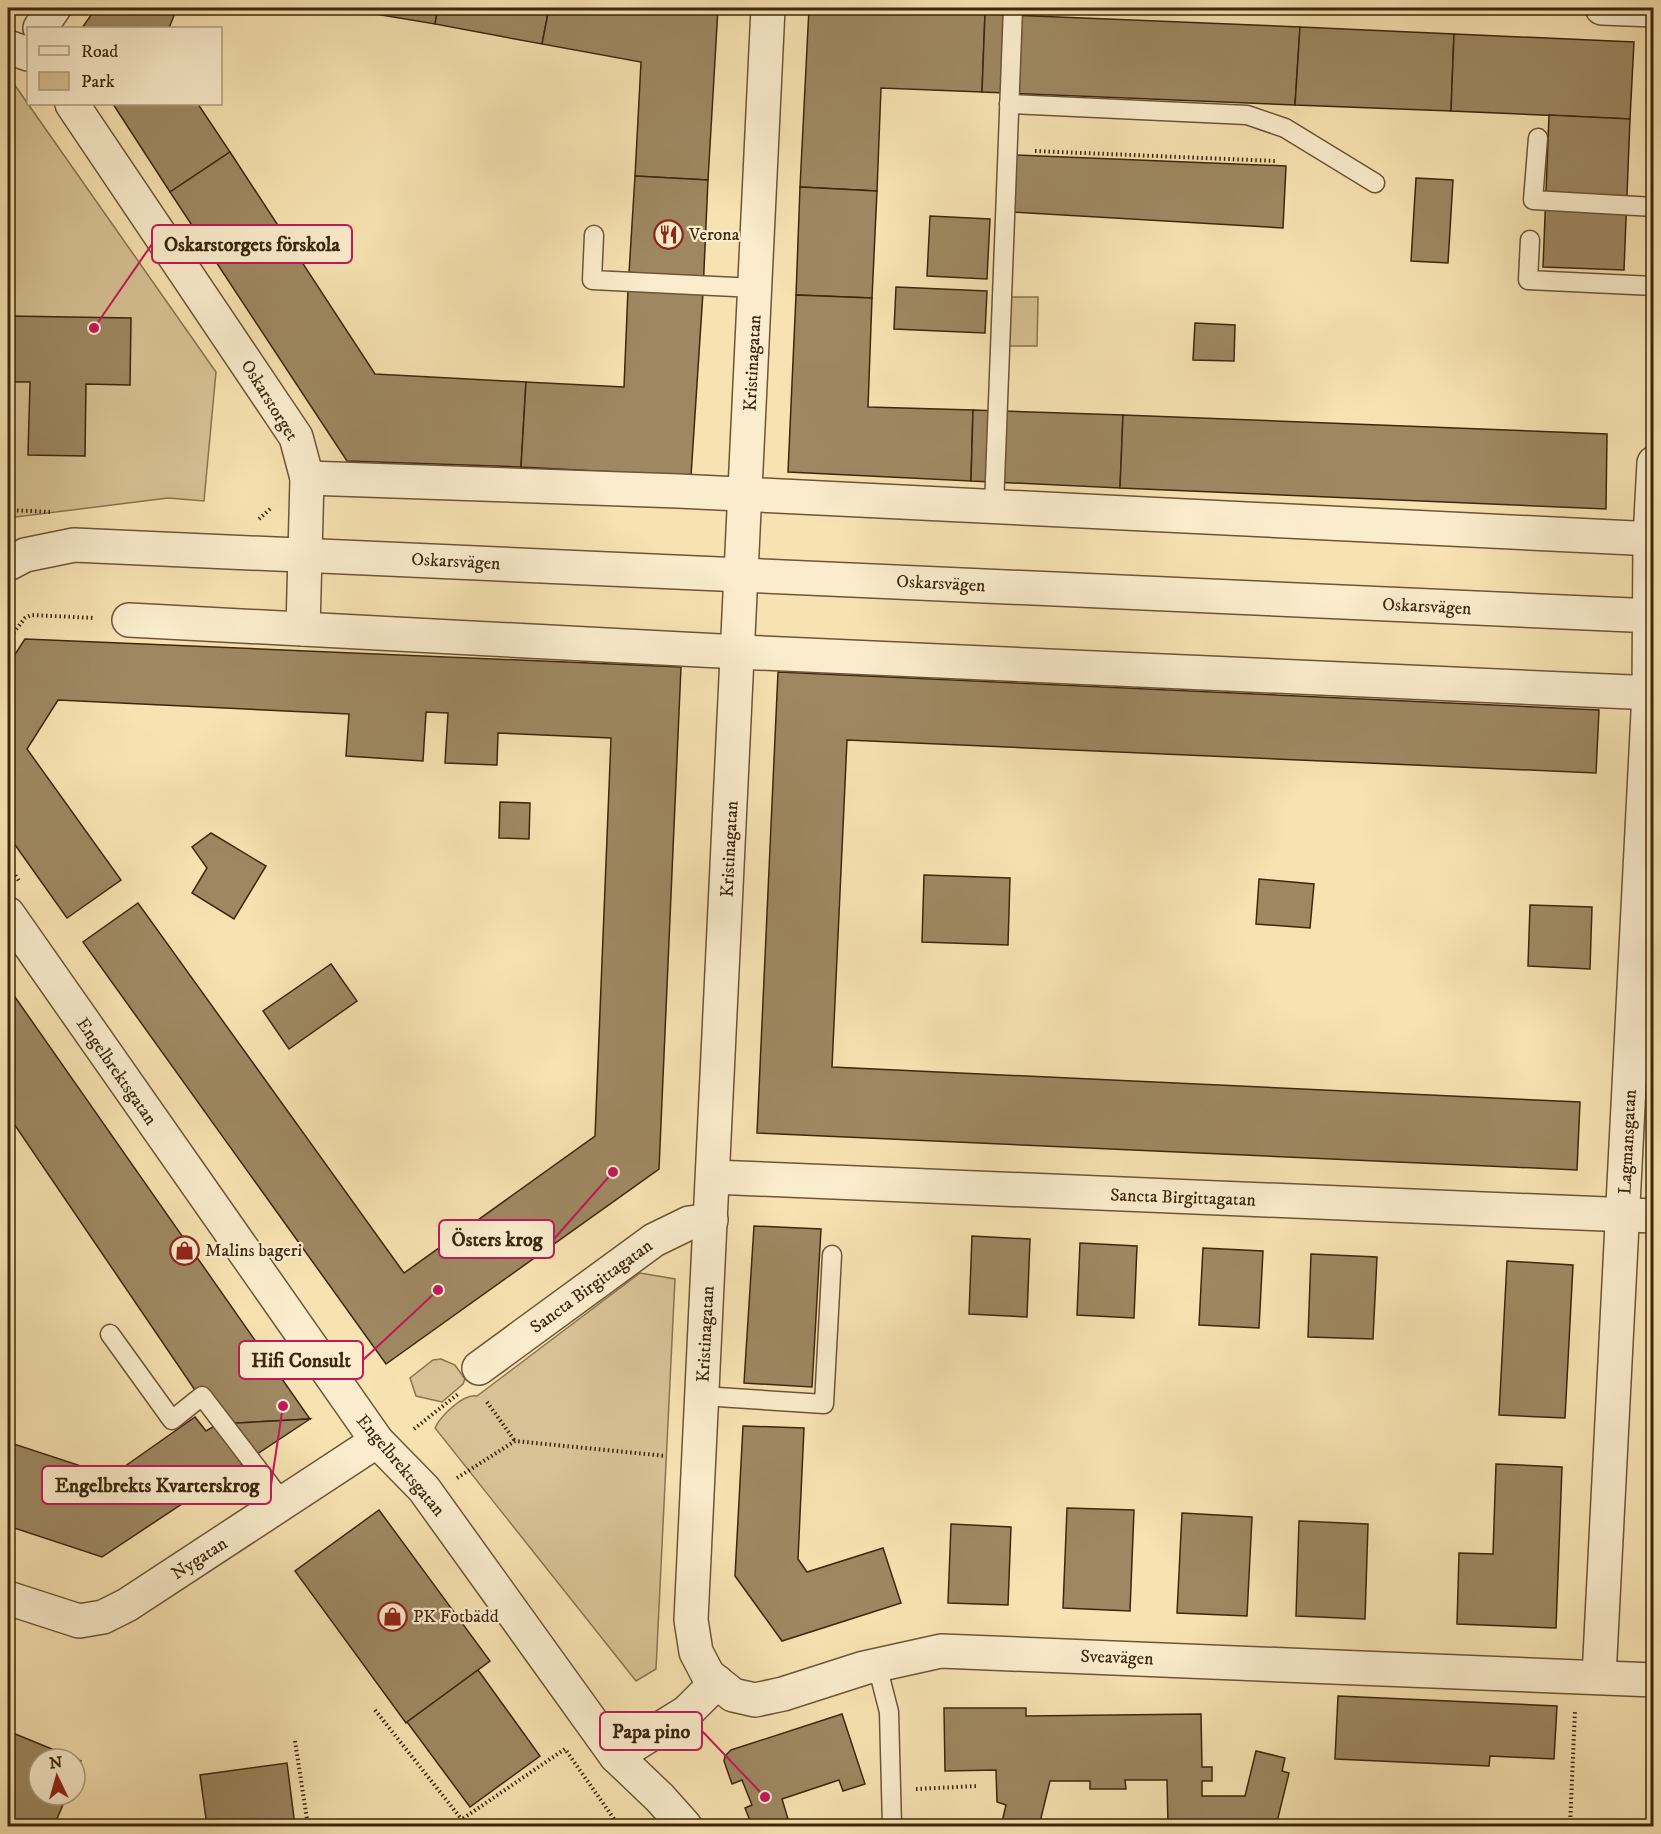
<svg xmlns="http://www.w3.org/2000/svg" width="1661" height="1834" viewBox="0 0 1661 1834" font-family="'IM FELL DW Pica',serif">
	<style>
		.green { fill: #d7c295; stroke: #8a7451; stroke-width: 1.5 }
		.building { fill: #9e8862; stroke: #3d270d; stroke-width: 1.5 }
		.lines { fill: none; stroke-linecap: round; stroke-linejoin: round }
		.service-casing { stroke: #6c5636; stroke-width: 21 }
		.minor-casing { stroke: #6c5636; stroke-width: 36 }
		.tertiary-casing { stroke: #6c5636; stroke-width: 36 }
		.path { stroke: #3d270d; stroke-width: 4; stroke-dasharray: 1.5 3; stroke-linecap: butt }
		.service { stroke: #faeccc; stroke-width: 18 }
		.minor { stroke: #faeccc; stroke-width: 33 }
		.tertiary { stroke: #faeccc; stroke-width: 33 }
		.labels { text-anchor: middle; stroke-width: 4.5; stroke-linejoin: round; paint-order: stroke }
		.poi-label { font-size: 18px; fill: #3d270d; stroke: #faeccc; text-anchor: start }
		.street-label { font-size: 18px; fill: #3d270d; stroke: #faeccc }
		.leader { fill: none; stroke: #c2185b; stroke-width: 2 }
		.callout-dot { fill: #c2185b; stroke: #faeccc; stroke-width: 2 }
		.callout { fill: #faeccc; stroke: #c2185b; stroke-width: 2 }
		.callout-label { font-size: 20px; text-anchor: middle; font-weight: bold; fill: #3d270d }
	</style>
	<rect width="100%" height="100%" fill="#f7e2b1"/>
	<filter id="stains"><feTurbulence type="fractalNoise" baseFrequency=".00333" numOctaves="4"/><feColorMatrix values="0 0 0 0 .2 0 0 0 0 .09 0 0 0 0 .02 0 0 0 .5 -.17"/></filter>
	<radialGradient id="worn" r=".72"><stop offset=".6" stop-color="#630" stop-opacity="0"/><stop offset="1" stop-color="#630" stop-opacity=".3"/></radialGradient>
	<g class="green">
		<path d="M8 82 14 84 216 372 204 501 168 498 8 518Z"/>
		<path d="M1009 297H1038L1037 346H1008Z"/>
		<path d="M640 1273 675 1279 656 1669 636 1681 435 1428C440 1417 463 1393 477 1396Z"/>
		<path d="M441 1359 455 1365 465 1379 463 1384 442 1402 416 1396 410 1378 433 1360Z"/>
	</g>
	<g class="building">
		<path d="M96 8H167L175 13 169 28H82Z"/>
		<path d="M339 8H438L435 24Z"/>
		<path d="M438 8H549L542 44 435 24Z"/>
		<path d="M549 8H718L708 180 635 176 641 62 542 44Z"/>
		<path d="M809 8 985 14 982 92 881 88 877 191 800 187Z"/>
		<path d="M985 14 1300 27 1295 105 982 92Z"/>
		<path d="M1300 27 1454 34 1451 111 1295 105Z"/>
		<path d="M1454 34 1634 42 1630 119 1451 111Z"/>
		<path d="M113 104H198L230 152 170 192Z"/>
		<path d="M1549 115 1630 119 1624 270 1543 267Z"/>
		<path d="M230 152 375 374 526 382 521 467 347 461 170 192Z"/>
		<path d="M1013 155 1286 166 1283 228 1011 212Z"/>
		<path d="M635 176 708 180 703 292 628 289Z"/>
		<path d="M1416 178 1453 180 1448 263 1411 261Z"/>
		<path d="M800 187 877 191 872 298 796 295Z"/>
		<path d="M930 216 990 219 987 279 927 276Z"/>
		<path d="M896 287 987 291 985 333 894 329Z"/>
		<path d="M628 289 703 292 691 476 521 467 526 382 624 387Z"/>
		<path d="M796 295 872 298 868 407 973 410 971 481 788 472Z"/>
		<path d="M8 316 131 318 130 385 86 384 85 456 28 455 30 382H8Z"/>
		<path d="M1195 323 1235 325 1234 361 1193 360Z"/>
		<path d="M973 410 1123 415 1120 488 971 481Z"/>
		<path d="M1123 415 1607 434 1606 509 1120 488Z"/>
		<path d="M25 639 681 667 659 1169 386 1364 83 942 138 903 404 1273 595 1136 611 738 498 733 497 765 445 763 448 713 426 712 423 761 346 756 349 714 58 700 27 749 121 880 67 918 8 835V665Z"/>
		<path d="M778 672 1599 710 1596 773 847 740 832 1067 1580 1102 1577 1170 757 1133Z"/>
		<path d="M500 802 530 803 529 839 499 838Z"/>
		<path d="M211 833 266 866 234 919 192 893 207 868 192 847Z"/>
		<path d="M924 875 1010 878 1008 945 922 942Z"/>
		<path d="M1259 879 1314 884 1310 928 1256 924Z"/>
		<path d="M1530 905 1592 907 1590 969 1528 966Z"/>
		<path d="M331 964 357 1001 289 1049 263 1011Z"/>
		<path d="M8 987 310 1419 218 1424 8 1115Z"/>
		<path d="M754 1226 821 1229 812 1387 744 1383Z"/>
		<path d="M972 1236 1030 1239 1027 1317 969 1314Z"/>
		<path d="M1080 1243 1137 1246 1134 1318 1077 1315Z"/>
		<path d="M1203 1248 1263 1251 1259 1328 1199 1325Z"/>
		<path d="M1311 1254 1377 1257 1373 1339 1308 1337Z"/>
		<path d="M1507 1261 1573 1265 1565 1418 1499 1415Z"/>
		<path d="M195 1417 206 1431 218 1424 310 1419 102 1557 8 1526V1442L111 1476Z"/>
		<path d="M743 1426 804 1428 798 1559 807 1572 883 1548 901 1603 782 1641 735 1576Z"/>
		<path d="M1496 1464 1562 1467 1556 1628 1457 1624 1459 1553 1493 1554Z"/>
		<path d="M1067 1508 1134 1510 1130 1611 1063 1608Z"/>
		<path d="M379 1510 490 1661 406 1723 295 1571Z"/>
		<path d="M1182 1513 1252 1517 1247 1616 1177 1613Z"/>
		<path d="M1299 1521 1368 1524 1365 1619 1296 1616Z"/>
		<path d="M951 1524 1011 1527 1008 1605 948 1603Z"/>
		<path d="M478 1670 540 1756 470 1807 407 1722Z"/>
		<path d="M1338 1696 1557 1706 1554 1759 1490 1756 1489 1766 1335 1759Z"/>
		<path d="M944 1708H1026V1716L1201 1714 1202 1767H1212V1781H1202V1796H1245L1256 1751 1285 1758 1282 1771 1289 1773 1276 1826H1168L1167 1780H1125L1126 1789H1090V1781H1050L1039 1826H1001L1006 1805 997 1802 996 1770 945 1771Z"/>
		<path d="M842 1714 865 1784 843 1791 839 1780 782 1799 788 1819 775 1823 776 1826H766L765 1824 752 1826 745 1808 752 1805 742 1780 732 1784 724 1761 725 1756 731 1750Z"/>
		<path d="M8 1731 81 1761 75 1775V1759H39V1795H67L54 1826H8Z"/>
		<path d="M287 1763 295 1826H207L200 1775Z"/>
		<path d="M920 1822H955L956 1826H920Z"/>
	</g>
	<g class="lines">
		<defs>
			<g id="service">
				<path d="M1009 104 1247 115 1285 128 1375 183"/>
				<path d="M1538 138 1533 200 1654 207"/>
				<path d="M594 235 592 280 755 288"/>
				<path d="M1530 240 1528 280 1654 286"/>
				<path d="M994 507 1013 8"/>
				<path d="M110 1334 172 1420 202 1396 283 1502"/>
				<path d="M702 1396 824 1404 832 1255"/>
				<path d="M877 1665 889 1712 892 1826"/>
			</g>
			<g id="minor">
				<path d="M768 8 691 1620 696 1652 708 1675 733 1695 755 1700 783 1694 864 1668 941 1651 1654 1680"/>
				<path d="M1602 8 1654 10"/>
				<path d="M40 28 54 8"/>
				<path d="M8 47 28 54"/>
				<path d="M72 104 296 437 307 478 303 629"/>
				<path d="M307 478 678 491 1654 539"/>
				<path d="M129 620 739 652 1654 693"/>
				<path d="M8 914 377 1441 424 1489 616 1756 660 1798 685 1826"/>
				<path d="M713 1177 1654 1216"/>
				<path d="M479 1368 654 1240 689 1223 711 1220"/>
				<path d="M8 1598 79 1621 103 1617 127 1605 377 1441"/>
				<path d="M1599 1677 1649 693 1650 538 1654 463"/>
				<path d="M616 1756 687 1712 717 1682"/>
			</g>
			<path id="tertiary" d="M8 564 25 555 74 545 1654 616"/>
		</defs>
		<use href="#service" class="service-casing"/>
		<use href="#minor" class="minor-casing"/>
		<use href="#tertiary" class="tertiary-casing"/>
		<g class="path">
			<path d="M1035 151 1275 161"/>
			<path d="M8 510 52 512"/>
			<path d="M259 519 271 508"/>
			<path d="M8 640 25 618 31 615 95 618"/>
			<path d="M8 864 19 881"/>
			<path d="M487 1402 515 1441"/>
			<path d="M414 1429 458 1394"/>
			<path d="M457 1478 515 1441 666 1456"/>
			<path d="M375 1710 467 1826"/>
			<path d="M295 1741 308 1826"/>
			<path d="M916 1789 978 1786"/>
			<path d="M452 1826 565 1749 619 1826"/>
			<path d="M621 1826 632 1819"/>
			<path d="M1570 1826 1575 1710"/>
		</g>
		<use href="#service" class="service"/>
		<use href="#minor" class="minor"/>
		<use href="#tertiary" class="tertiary"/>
	</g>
	<defs>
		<symbol id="restaurant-ring" viewBox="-11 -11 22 22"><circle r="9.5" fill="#faeccc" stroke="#8f2418" stroke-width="1.5"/><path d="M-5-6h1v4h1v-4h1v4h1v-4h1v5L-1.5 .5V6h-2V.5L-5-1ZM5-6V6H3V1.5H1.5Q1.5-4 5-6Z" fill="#8f2418"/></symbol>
		<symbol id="shop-ring" viewBox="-11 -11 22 22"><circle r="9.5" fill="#faeccc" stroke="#8f2418" stroke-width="1.5"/><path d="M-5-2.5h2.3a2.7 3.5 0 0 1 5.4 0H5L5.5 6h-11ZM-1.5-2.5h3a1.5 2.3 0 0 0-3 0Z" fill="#8f2418"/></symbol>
	</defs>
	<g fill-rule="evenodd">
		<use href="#restaurant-ring" x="652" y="218" width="33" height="33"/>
		<use href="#shop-ring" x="168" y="1234" width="33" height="33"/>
		<use href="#shop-ring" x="376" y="1600" width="33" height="33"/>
	</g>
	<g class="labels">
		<g class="poi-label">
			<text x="689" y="240">Verona</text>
			<text x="205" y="1256">Malins bageri</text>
			<text x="413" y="1622">PK Fotbädd</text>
		</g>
		<g class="street-label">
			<text transform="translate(752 363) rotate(-87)" y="6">Kristinagatan</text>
			<text transform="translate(270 400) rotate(58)" y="6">Oskarstorget</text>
			<text transform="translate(456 561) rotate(3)" y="6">Oskarsvägen</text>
			<text transform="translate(941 583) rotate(3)" y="6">Oskarsvägen</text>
			<text transform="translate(1427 606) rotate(3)" y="6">Oskarsvägen</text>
			<text transform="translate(729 849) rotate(-87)" y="6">Kristinagatan</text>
			<text transform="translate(117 1071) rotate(55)" y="6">Engelbrektsgatan</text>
			<text transform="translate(1627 1142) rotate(-87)" y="6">Lagmansgatan</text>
			<text transform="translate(1183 1197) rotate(2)" y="6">Sancta Birgittagatan</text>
			<text transform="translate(591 1286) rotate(-36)" y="6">Sancta Birgittagatan</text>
			<text transform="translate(705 1334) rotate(-87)" y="6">Kristinagatan</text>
			<text transform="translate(401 1465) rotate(50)" y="6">Engelbrektsgatan</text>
			<text transform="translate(199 1558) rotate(-33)" y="6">Nygatan</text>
			<text transform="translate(1117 1657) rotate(2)" y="6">Sveavägen</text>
		</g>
	</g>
	<path class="leader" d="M94 328L152 244M613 1172L554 1239M438 1290L363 1360M283 1406L271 1485M765 1797L702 1731"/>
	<g class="callout-dot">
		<circle cx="94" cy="328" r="6"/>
		<circle cx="613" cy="1172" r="6"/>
		<circle cx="438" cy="1290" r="6"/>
		<circle cx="283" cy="1406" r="6"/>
		<circle cx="765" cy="1797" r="6"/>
	</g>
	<g class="callout">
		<rect x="152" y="225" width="200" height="38" rx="6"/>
		<rect x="439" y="1220" width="115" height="38" rx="6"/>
		<rect x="239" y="1341" width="124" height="38" rx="6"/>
		<rect x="42" y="1466" width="229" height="38" rx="6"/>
		<rect x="600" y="1712" width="102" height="38" rx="6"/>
	</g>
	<g class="callout-label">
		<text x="252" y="251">Oskarstorgets förskola</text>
		<text x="497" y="1246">Östers krog</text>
		<text x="301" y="1367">Hifi Consult</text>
		<text x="157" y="1492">Engelbrekts Kvarterskrog</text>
		<text x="651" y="1738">Papa pino</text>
	</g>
	<rect width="1661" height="1834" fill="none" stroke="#f7e2b1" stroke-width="30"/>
	<rect x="9" y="9" width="1643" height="1816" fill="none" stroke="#3d270d" stroke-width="3"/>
	<rect x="15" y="15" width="1631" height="1804" fill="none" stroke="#3d270d" stroke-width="1.5"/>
	<rect x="27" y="27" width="195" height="78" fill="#faeccc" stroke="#ae9d80" stroke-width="1.5"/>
	<rect x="39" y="46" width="30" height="9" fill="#faeccc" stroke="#ae9d80" stroke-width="1.5"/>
	<text x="81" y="57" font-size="18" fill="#3d270d">Road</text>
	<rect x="39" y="72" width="30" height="18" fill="#d7c295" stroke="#ae9d80" stroke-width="1.5"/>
	<text x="81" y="87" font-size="18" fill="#3d270d">Park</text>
	<g transform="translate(57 1777) rotate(355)"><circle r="28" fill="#faeccc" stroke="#ae9d80" stroke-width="1.5"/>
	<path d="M0-4.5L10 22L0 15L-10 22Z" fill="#8f2418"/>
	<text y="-9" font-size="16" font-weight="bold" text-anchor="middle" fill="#3d270d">N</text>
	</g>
	<rect width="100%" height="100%" filter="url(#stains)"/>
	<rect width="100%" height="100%" fill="url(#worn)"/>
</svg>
